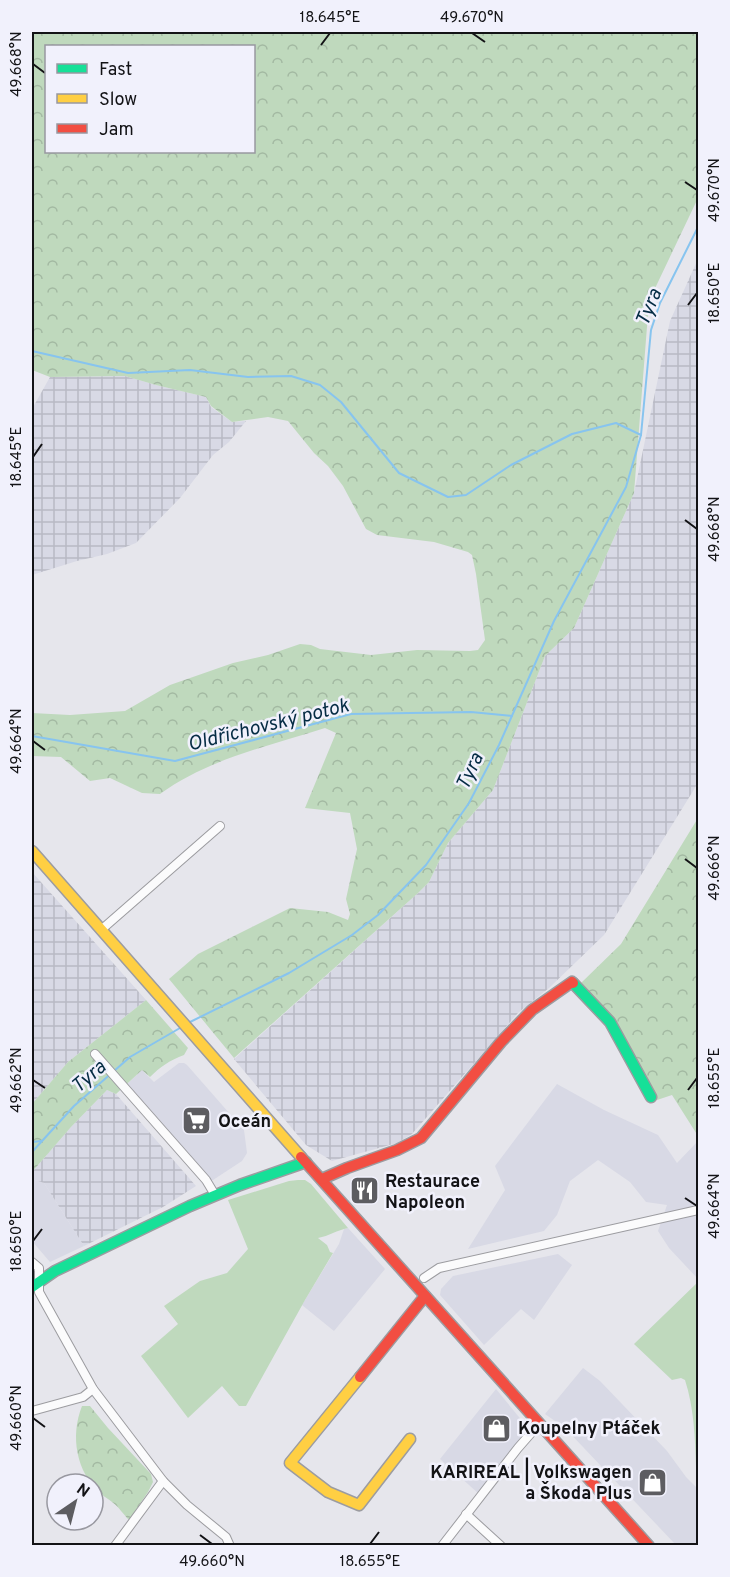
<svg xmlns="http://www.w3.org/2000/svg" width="730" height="1577" viewBox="0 0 730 1577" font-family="Overpass,sans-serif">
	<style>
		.built { fill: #d8d9e5 }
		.industrial { fill: url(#industrial-grid) }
		.green { fill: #bfd9bd }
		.forest { fill: url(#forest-crowns); fill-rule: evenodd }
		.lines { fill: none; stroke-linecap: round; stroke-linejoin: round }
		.stream { stroke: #87c4ef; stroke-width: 2 }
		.street-casing { stroke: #9c9ca0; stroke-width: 10 }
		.fast-casing { stroke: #9c9ca0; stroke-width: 13 }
		.slow-casing { stroke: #9c9ca0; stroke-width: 13 }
		.jam-casing { stroke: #9c9ca0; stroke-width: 13 }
		.street { stroke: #fbfbfc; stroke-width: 8 }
		.fast { stroke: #16e098; stroke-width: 10 }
		.slow { stroke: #ffcf43; stroke-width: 10 }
		.jam { stroke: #f24e42; stroke-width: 10 }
		.ticks { fill: none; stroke: #131316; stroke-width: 2 }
		.labels { text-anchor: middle; stroke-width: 5; stroke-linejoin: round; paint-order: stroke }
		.poi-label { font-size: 18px; font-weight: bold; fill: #131316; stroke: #f1f1fc; text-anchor: start }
		.water-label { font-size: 20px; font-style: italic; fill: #052c44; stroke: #f1f1fc }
		.neatline { fill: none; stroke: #131316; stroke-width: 2 }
		.ticks-label { font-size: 15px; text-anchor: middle; fill: #131316 }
	</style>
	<defs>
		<pattern id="industrial-grid" width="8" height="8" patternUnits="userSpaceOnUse" patternTransform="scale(1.5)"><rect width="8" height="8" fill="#d8d9e5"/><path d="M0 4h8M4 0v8" fill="none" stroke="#b8b9c4"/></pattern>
		<pattern id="forest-crowns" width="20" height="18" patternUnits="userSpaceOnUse" patternTransform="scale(1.5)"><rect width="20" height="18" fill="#bfd9bd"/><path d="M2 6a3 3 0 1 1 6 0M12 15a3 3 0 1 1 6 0" fill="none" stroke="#a3b9a2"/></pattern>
	</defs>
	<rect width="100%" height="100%" fill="#e6e6ec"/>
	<g class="built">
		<path d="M179 1063H184L187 1065 244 1130 247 1153 242 1161 213 1180 202 1181 122 1089 142 1070 154 1082Z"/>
		<path d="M557 1084 604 1110 658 1135 677 1163 698 1141V1138V1279L669 1248 658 1231 667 1205 646 1202 630 1182 598 1160 570 1181 557 1215 544 1231 468 1249 505 1190 495 1166Z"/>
		<path d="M32 1179 44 1183 84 1246 50 1262 32 1241Z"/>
		<path d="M348 1228 385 1269 334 1331 302 1305 339 1244 344 1229Z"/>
		<path d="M558 1254 572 1265 534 1320 521 1309 484 1345 440 1295 441 1289 453 1276Z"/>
		<path d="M583 1368 600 1381 667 1451 686 1477 698 1489V1545H676L565 1428 545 1414Z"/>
		<path d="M496 1389 528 1428 479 1494 440 1459Z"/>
	</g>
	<g class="industrial">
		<path d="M698 259V783L604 935 549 988 518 1013 412 1134 397 1143 332 1161 306 1145 234 1059 418 893 429 882 448 843 493 790 545 656 574 628 634 493 670 321Z"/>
		<path d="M125 376 156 385 206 397 211 407 232 422 246 421 229 442 213 455 180 498 136 543 107 554 77 561 32 575V409L50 377Z"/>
		<path d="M32 872 146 1000 68 1062 32 1104Z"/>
		<path d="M107 1090 116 1094 196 1186 163 1207 84 1246 44 1183 32 1179V1172L71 1127Z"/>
	</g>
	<g class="green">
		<path d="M298 1180H305L311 1184 348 1228C337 1230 329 1236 318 1238L327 1245 330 1252 333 1253 305 1300 246 1406H239L222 1386 188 1418 141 1356 178 1324 164 1306 200 1281 227 1273 248 1249 228 1200 289 1181Z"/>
		<path d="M698 1282V1469L696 1467C695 1437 694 1408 685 1380L681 1378 672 1380 634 1344Z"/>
	</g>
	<g class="forest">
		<path d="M32 32H698V198L649 301 634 493 574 628 545 656 493 790 448 843 429 882 418 893 234 1058 169 979 198 954 290 908 328 912 348 920 350 914 346 899 357 849 350 813 305 808 336 733 325 728C269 746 208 759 160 794L142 793 110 778 90 781 61 757 32 756V713L70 715 125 711 170 685 233 663 268 655 300 644 311 645 320 649 371 655 417 650 470 651 478 650 485 640 476 574 472 555 468 552 434 542 377 535 366 529 343 486 328 466 314 453 288 421 268 417 232 422 211 406 206 397 156 385 125 376 50 377 32 370ZM46 46H254V152H46Z"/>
		<path d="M698 818V1136L672 1095 657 1100 617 1027 581 983 621 944Z"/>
		<path d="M146 1000 188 1048 184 1055C170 1060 160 1067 150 1077L142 1070 116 1094 107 1090 71 1127 32 1172V1104L68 1062Z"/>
		<path d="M82 1406H90L108 1428 151 1474 153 1482 148 1492 129 1520C123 1514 119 1507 112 1502 109 1499 104 1497 101 1494 76 1472 70 1436 82 1406Z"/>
	</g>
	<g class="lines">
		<g class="stream">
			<path d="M32 351 128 373 190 370 248 377 291 376 320 385 341 402 399 473 448 497 466 495 511 465 572 434 616 423 641 435"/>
			<path d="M32 736 175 761 351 714 471 712 512 716"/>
			<path d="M188 1023 289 973 352 935 378 915 426 865 469 803 499 745 554 621 626 487 641 435 651 330 660 303 698 227"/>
			<path d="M32 1142 41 1141"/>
			<path d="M32 1152 74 1106 130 1057 180 1028"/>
		</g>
		<defs>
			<g id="street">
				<path d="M101 930 220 826"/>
				<path d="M95 1054 206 1180 215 1195"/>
				<path d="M32 1262 39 1268V1292L93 1389 163 1481 187 1505 226 1537 230 1546"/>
				<path d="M424 1278 439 1268 698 1210"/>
				<path d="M32 1411 83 1397 93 1389"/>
				<path d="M466 1514 501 1546"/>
				<path d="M115 1546 163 1481"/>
				<path d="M442 1546 518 1448 539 1424"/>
			</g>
			<g id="fast">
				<path d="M573 983 610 1022 651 1097"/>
				<path d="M32 1287 55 1271 190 1206 240 1185 306 1162"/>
			</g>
			<g id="slow">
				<path d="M32 851 301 1157"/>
				<path d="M360 1377 290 1463 328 1492 359 1505 410 1439"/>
			</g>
			<g id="jam">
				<path d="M301 1157 649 1546"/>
				<path d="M322 1179 347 1168 397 1150 421 1138 501 1042 532 1010 572 982 573 983"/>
				<path d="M360 1377 425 1296"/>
			</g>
		</defs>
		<use href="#street" class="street-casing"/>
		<use href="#fast" class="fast-casing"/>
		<use href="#slow" class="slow-casing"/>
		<use href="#jam" class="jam-casing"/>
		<use href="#street" class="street"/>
		<use href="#fast" class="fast"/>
		<use href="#slow" class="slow"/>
		<use href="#jam" class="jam"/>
	</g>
	<path class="ticks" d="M472 33 485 42M321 45 330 33M33 64 45 73M685 182 697 190M688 305 697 293M33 457 42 444M685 520 697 529M33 741 45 750M685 859 697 868M33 1080 45 1088M688 1090 697 1078M685 1198 697 1206M33 1241 42 1229M33 1418 45 1427M200 1535 212 1544M370 1544 379 1532"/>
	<defs>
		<symbol id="supermarket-square" viewBox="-11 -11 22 22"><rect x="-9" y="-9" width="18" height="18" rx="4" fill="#5d5d61" stroke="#f1f1fc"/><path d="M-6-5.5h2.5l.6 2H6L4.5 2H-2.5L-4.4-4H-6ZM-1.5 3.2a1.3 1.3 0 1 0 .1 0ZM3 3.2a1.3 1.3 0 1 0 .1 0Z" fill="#fff"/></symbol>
		<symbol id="restaurant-square" viewBox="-11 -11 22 22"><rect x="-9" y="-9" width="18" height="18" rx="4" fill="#5d5d61" stroke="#f1f1fc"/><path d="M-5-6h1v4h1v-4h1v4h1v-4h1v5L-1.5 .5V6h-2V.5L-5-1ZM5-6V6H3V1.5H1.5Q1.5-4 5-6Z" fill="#fff"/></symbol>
		<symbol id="shop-square" viewBox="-11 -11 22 22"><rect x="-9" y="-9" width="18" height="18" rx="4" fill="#5d5d61" stroke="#f1f1fc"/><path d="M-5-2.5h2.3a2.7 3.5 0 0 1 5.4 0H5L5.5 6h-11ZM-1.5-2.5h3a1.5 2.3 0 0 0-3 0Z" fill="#fff"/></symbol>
	</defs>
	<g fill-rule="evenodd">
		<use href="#supermarket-square" x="180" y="1104" width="33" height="33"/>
		<use href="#restaurant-square" x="348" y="1174" width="33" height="33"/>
		<use href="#shop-square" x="480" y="1412" width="33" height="33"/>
		<use href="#shop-square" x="636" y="1466" width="33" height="33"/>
	</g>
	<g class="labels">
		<g class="poi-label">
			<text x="218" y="1127">Oceán</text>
			<text x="385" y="1187">Restaurace<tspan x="385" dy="21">Napoleon</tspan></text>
			<text x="518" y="1434">Koupelny Ptáček</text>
			<text x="632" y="1478" text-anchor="end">KARIREAL | Volkswagen<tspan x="632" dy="21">a Škoda Plus</tspan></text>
		</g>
		<g class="water-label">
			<text transform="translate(648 307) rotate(-68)" y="7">Tyra</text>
			<text transform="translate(268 724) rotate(-14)" y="7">Oldřichovský potok</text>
			<text transform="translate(469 771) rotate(-65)" y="7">Tyra</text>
			<text transform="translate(88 1076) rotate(-41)" y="7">Tyra</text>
		</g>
	</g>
	<rect width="730" height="1577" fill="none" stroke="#f1f1fc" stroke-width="66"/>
	<rect x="45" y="45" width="210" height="108" fill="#f1f1fc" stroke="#9898a0" stroke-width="1.5"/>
	<rect x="57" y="64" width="30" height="9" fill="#16e098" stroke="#9898a0" stroke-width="1.5"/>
	<text x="99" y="75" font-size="18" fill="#131316">Fast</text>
	<rect x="57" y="94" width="30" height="9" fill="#ffcf43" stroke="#9898a0" stroke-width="1.5"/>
	<text x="99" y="105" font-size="18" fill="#131316">Slow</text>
	<rect x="57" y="124" width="30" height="9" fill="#f24e42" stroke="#9898a0" stroke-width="1.5"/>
	<text x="99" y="135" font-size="18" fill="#131316">Jam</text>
	<g transform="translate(75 1502) rotate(35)"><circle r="28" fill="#f1f1fc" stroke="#9898a0" stroke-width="1.5"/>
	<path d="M0-4.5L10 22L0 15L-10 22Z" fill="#5d5d61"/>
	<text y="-9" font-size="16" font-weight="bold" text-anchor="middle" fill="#131316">N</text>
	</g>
	<rect x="33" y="33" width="664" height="1511" class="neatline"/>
	<g class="ticks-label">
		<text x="330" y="22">18.645°E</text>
		<text x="472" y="22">49.670°N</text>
		<text transform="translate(16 64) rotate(-90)" y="5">49.668°N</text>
		<text transform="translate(714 190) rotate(-90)" y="5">49.670°N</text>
		<text transform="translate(714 293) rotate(-90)" y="5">18.650°E</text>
		<text transform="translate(16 457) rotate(-90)" y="5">18.645°E</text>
		<text transform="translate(714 529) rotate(-90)" y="5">49.668°N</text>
		<text transform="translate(16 741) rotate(-90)" y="5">49.664°N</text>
		<text transform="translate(714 868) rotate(-90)" y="5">49.666°N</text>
		<text transform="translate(714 1078) rotate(-90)" y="5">18.655°E</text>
		<text transform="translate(16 1080) rotate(-90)" y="5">49.662°N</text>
		<text transform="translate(714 1206) rotate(-90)" y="5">49.664°N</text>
		<text transform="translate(16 1241) rotate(-90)" y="5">18.650°E</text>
		<text transform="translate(16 1418) rotate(-90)" y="5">49.660°N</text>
		<text x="212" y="1566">49.660°N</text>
		<text x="370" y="1566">18.655°E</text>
	</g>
</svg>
